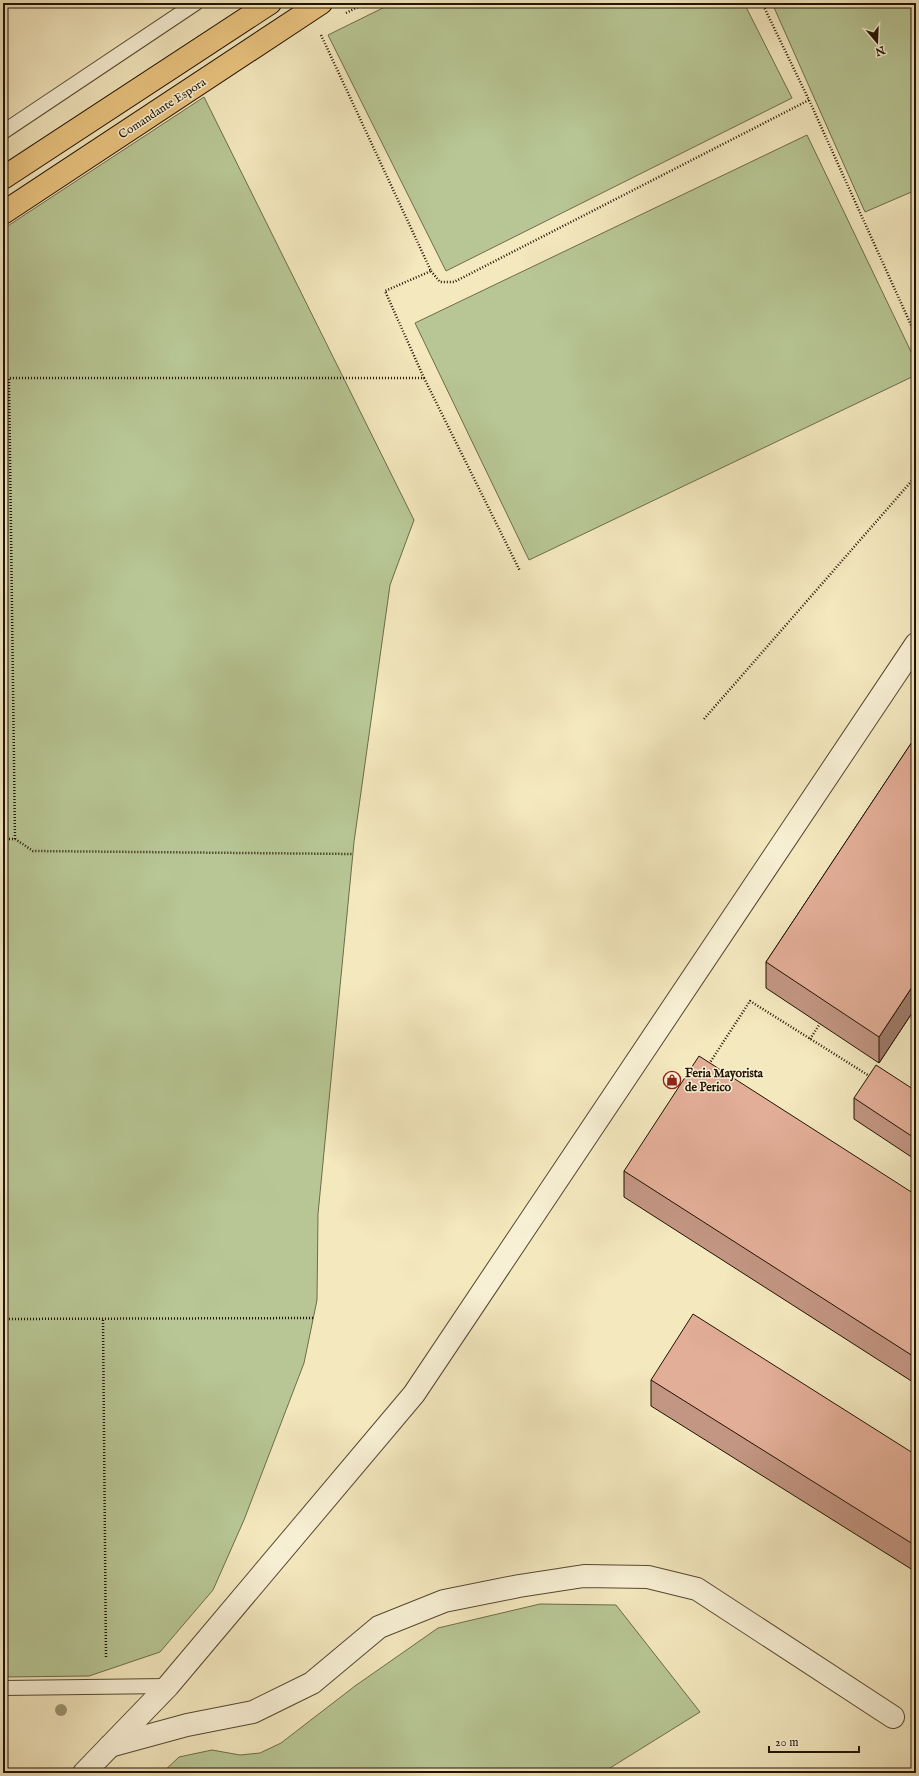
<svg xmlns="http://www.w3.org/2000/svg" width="919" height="1776" viewBox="0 0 919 1776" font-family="'IM FELL English',serif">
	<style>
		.green { fill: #b8c695; stroke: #6d6c4a }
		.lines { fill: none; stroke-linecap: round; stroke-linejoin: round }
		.lane-casing { stroke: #564830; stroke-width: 16 }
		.street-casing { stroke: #564830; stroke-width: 24 }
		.primary-casing { stroke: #221300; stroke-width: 24 }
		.path { stroke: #221300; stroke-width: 2.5; stroke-dasharray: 1 2; stroke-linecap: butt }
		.lane { stroke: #f8f0d5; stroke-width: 14 }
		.street { stroke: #f8f0d5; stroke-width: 22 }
		.primary { stroke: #eac480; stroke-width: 22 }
		.tree { fill: #9d9673 }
		.wall { fill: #c39683; stroke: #221300 }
		.shaded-wall { fill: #9f7a6a; stroke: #221300 }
		.building { fill: #e3ae98; stroke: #221300 }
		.labels { text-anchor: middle; stroke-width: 3; stroke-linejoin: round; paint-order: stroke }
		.street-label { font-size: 12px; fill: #221300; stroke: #f8f0d5 }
		.poi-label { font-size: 12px; font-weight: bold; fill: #221300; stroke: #f8f0d5; text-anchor: start }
	</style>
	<rect width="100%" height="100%" fill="#f4e8bf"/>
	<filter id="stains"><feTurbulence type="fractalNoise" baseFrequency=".005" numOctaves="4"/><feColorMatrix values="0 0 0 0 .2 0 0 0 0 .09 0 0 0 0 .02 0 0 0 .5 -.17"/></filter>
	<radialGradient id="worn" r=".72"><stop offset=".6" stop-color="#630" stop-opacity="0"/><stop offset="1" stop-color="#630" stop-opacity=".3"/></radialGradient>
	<g class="green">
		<path d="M393 3H744L792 98 446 271 328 35Z"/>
		<path d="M772 3H916V190L865 212Z"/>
		<path d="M204 97 414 520 390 585 354 842 318 1214 317 1300 304 1363 244 1520 213 1590 160 1652 89 1676 3 1677V229Z"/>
		<path d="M807 135 916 362V375L529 560 415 323Z"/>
		<path d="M540 1604 616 1605 700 1712 602 1773H162L179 1757 212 1750 240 1755 260 1753 281 1743 355 1686 438 1628Z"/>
	</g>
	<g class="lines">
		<defs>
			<g id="lane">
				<path d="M3 132 196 3"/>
				<path d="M3 1688 168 1686"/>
			</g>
			<g id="street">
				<path d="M110 1746 187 1725 253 1712 312 1683 379 1627 444 1601 519 1586 584 1576 648 1577 697 1589 893 1717"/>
				<path d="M84 1773 168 1686 414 1394 916 644"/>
			</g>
			<g id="primary">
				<path d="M3 178 270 3"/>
				<path d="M3 213 321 3"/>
			</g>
		</defs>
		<use href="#lane" class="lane-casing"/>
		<use href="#street" class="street-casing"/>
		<use href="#primary" class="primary-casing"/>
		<g class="path">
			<path d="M762 3 809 100 916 336"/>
			<path d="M346 13 366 3"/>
			<path d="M321 35 431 271 385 291 424 378"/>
			<path d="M431 271 440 282H454L809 100"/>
			<path d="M704 719 916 476"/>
			<path d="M3 839H15L33 851 353 854"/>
			<path d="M15 839 9 378H424L520 571"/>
			<path d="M810 1039 821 1022"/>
			<path d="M709 1064 750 1001 871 1077"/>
			<path d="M3 1319 313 1318"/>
			<path d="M103 1320 106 1658"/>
		</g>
		<use href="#lane" class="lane"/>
		<use href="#street" class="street"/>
		<use href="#primary" class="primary"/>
	</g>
	<circle class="tree" cx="61" cy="1710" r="6"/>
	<g class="wall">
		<path d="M916 736V1007L879 1063 766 988V962Z"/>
		<path d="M916 1091V1160L854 1119V1098Z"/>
		<path d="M624 1171 916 1195V1384L624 1197Z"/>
		<path d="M651 1380 916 1455V1572L651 1406Z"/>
		<path d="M3 1691H4L5 1731H3Z"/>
	</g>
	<path class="shaded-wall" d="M916 981V1007L879 1063V1037Z"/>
	<g class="building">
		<path d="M916 736V981L879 1037 766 962Z"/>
		<path d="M699 1056 916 1195V1358L624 1171Z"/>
		<path d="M876 1065 916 1091V1139L854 1098Z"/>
		<path d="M693 1314 916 1455V1546L651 1380Z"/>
		<path d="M3 1691H4L5 1716H3Z"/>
	</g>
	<defs>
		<symbol id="shop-ring" viewBox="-11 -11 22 22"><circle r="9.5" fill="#f8f0d5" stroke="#8f2418" stroke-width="1.5"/><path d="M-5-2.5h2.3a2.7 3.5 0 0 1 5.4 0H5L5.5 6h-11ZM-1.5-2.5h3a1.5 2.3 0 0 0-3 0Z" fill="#8f2418"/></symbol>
	</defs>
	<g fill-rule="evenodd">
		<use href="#shop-ring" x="662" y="1070" width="20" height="20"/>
	</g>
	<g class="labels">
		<g class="street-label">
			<text transform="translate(162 108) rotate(-33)" y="4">Comandante Espora</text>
		</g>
		<g class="poi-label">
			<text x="685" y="1077">Feria Mayorista<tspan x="685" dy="14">de Perico</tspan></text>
		</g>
	</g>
	<rect width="919" height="1776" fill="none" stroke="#f4e8bf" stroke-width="16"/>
	<rect x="4" y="4" width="911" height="1768" fill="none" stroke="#221300" stroke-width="2"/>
	<rect x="8" y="8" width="903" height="1760" fill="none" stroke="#221300"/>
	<g transform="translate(877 42) rotate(161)" stroke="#f8f0d5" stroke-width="3" paint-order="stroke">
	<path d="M0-3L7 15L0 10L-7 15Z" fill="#221300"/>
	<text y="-6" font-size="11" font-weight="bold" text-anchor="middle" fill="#221300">N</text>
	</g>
	<path d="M769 1746v6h90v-6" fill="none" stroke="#221300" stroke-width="2"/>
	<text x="775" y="1746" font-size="12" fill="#221300" stroke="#f8f0d5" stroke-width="3" paint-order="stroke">20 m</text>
	<rect width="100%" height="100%" filter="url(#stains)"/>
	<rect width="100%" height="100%" fill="url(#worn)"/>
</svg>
